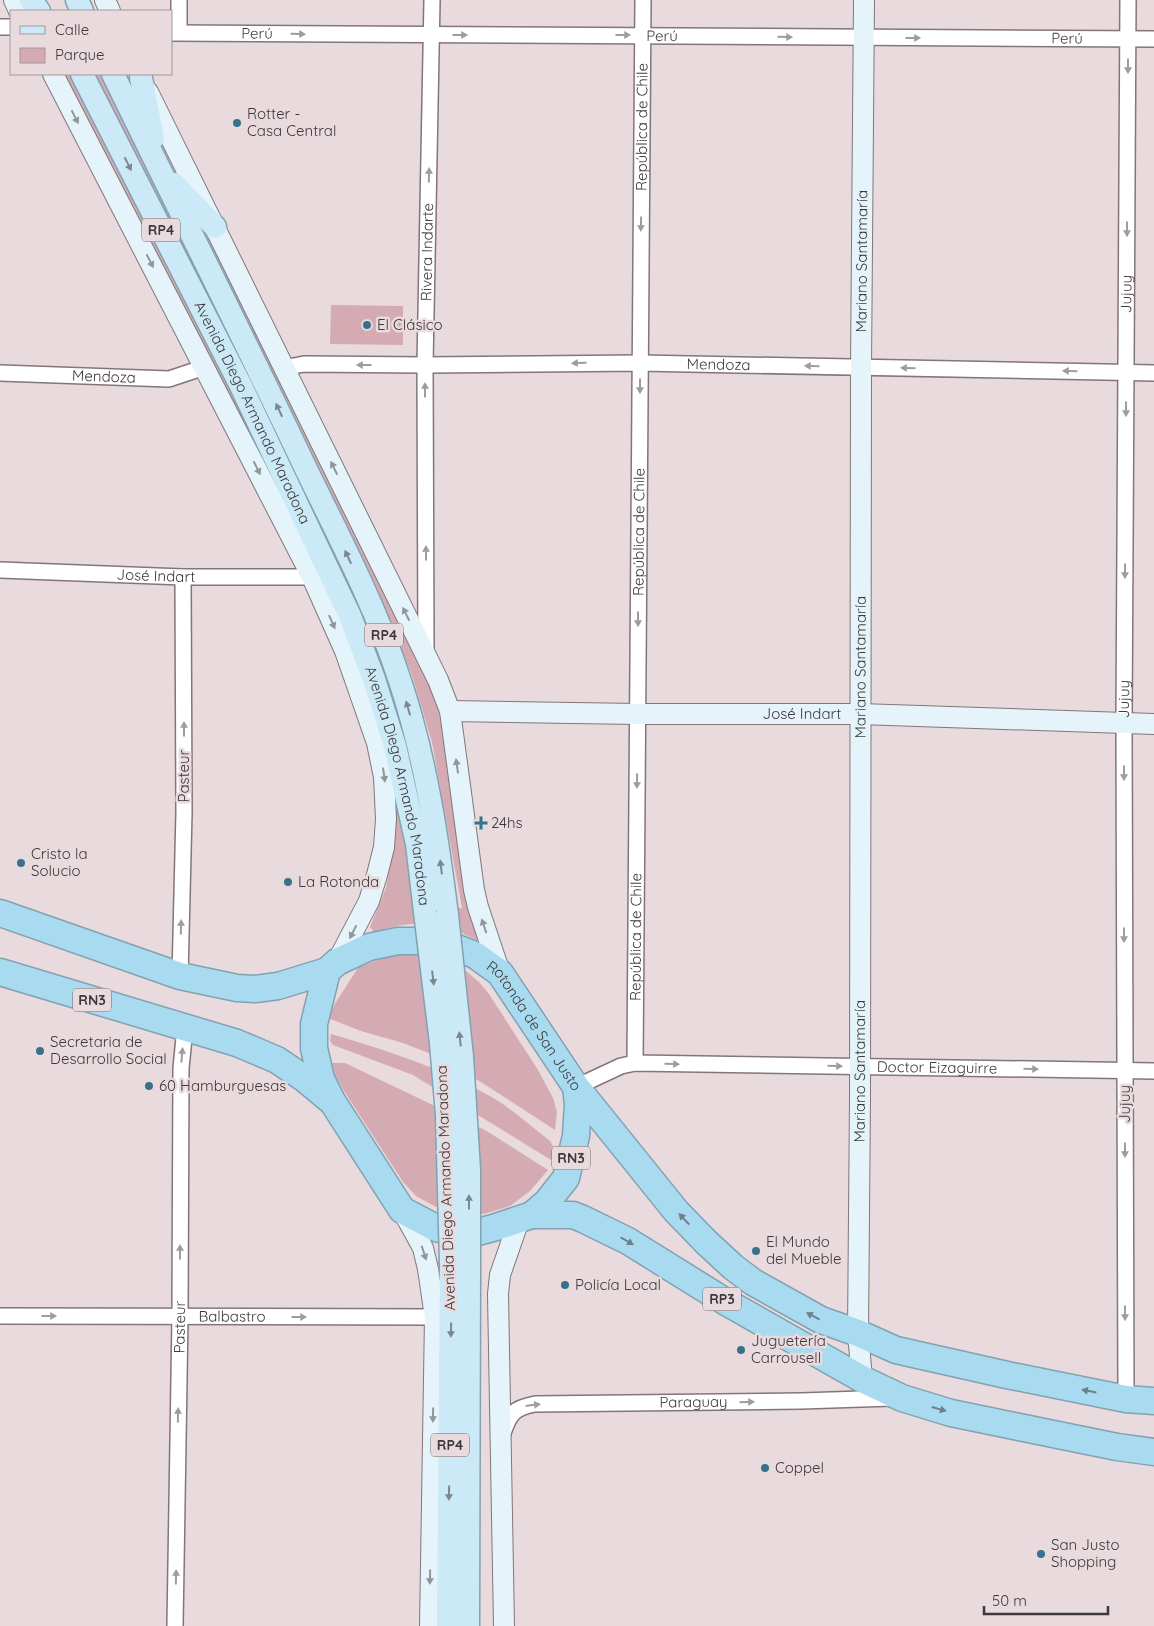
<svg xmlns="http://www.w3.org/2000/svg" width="1154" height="1626" font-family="Quicksand,sans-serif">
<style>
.green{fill:#d4abb3}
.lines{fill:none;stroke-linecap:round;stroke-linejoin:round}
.street-casing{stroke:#827678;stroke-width:18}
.secondary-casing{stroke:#827678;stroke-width:22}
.primary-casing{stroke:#83a1b0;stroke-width:25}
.highway-casing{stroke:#83a1b0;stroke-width:29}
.street{stroke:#fff;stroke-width:15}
.secondary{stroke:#e5f4fa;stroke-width:20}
.primary{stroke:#cbe9f6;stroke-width:22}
.highway{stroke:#a8daf0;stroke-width:26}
.primary-bridge-casing{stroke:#83a1b0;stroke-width:25;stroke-linecap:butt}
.primary-bridge{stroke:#cbe9f6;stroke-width:22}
.oneway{fill:#9e9c9c}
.oneway2{fill:#91969a}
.oneway3{fill:#7d888e}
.oneway4{fill:#6d818b}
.poi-dot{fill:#37728a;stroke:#e8dadd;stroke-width:2}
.labels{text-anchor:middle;stroke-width:5;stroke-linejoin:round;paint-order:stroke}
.shield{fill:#e8dadd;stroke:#70696a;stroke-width:1}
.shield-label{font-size:14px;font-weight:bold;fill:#3d3839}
.street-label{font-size:15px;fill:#3d3839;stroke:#e8dadd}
.poi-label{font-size:15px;fill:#3d3839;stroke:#e8dadd;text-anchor:start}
</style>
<rect width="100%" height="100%" fill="#e8dadd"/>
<!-- green -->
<path class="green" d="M61 74H70L86 101 338 600C353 635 369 671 379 708 397 772 407 838 418 903L462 908 432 742 412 675 373 579 194 210 215 237 234 274 422 663C451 731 451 798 461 868 463 882 467 896 471 909 474 919 478 928 479 938L477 940C466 935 455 929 444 926 422 921 398 924 377 932H374L370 927 386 888 393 849V796L390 762 376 705 337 607Z
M93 74H101L185 243 227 332 178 246Z
M331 305 403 306V345L330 344Z
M418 952 467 972 479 982 489 994 538 1070 553 1098 557 1112 555 1130 481 1082 431 1054 403 1043 361 1031 328 1018 336 1002 358 968 394 953Z
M331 1034C385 1050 439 1067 488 1095 510 1107 530 1125 550 1141L554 1148 551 1160 413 1075 333 1045 330 1041Z
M332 1063H345L485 1130 548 1170 530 1191 510 1206 484 1214 438 1208 416 1196 403 1182 344 1091 335 1075Z"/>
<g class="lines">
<!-- street casing -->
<g class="street-casing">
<g id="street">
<path d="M179 0V32"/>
<path d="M0 27H11"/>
<path id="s1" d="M171 33 1154 39"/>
<path id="s2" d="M283 368 304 364 425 365 640 363 1154 373"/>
<path id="s3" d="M0 373 169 379 205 367"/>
<path id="s4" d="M0 570 183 577H312"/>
<path id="s5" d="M426 653 425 365 432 0"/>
<path d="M180 976 184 812 183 577"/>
<path id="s6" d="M635 1063 643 0"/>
<path id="s7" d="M576 1087 621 1066 635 1063 1154 1071"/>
<path id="s8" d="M0 1316 435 1317"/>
<path id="s9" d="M1126 1399 1124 724 1128 0"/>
<path id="s10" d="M503 1433C510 1413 514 1408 535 1404L801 1401 892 1398"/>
<path id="s11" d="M175 1626 180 1317 181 1068 185 1028"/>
</g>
</g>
<!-- secondary casing -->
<g class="secondary-casing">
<g id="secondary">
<path d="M14 0 19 11"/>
<path d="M105 0 110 11"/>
<path d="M53 74 312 577 345 651 377 743 384 777 386 819 384 847 377 875 369 901 337 962"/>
<path d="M148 92 438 680 450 711 474 890 478 907 500 973"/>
<path id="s12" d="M450 711 638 714H860L1154 724"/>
<path d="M402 1210 423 1248 428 1269 435 1317 430 1626"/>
<path id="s13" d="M862 1379 858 1333 860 1097 861 367 864 0"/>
<path d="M504 1626 498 1294 500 1275 519 1220"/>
</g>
</g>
<!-- primary casing -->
<g class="primary-casing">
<g id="primary">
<path d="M31 0 39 11"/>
<path d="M77 0 82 11"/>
<path id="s14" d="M82 74 241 386 350 616 374 679 395 746 417 844 425 912"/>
<path d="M113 74C177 206 243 336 306 469 339 537 375 605 399 678 425 755 437 835 447 915"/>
<path d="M141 78 153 138"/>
<path d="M174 184 215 227"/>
<path d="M448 1626 451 1264"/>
<path d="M468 1626 469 1268"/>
</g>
</g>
<!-- highway casing -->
<g class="highway-casing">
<g id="highway">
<path d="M0 913 180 976 237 988 255 989 278 986 327 971"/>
<path d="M0 972 237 1043 277 1060 305 1079 329 1099"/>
<path id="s15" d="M576 1087 578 1104 576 1136 566 1178 547 1202 532 1215 493 1228 478 1232 460 1233 436 1228 402 1210 332 1101 321 1079 314 1048V1024L327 971 337 962 369 947 398 941H422L452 946 475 955 500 973 576 1087 676 1211 706 1242 733 1267 753 1282 821 1320 858 1333 896 1350 1007 1375 1126 1399 1154 1401"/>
<path d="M532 1215H573L583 1219 628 1241 726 1302 862 1379 902 1398 951 1413 1019 1427 1117 1447 1154 1452"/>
</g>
</g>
<!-- street -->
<use href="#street" class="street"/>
<!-- secondary -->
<use href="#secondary" class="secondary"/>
<!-- primary -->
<use href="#primary" class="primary"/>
<!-- highway -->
<use href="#highway" class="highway"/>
<!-- primary-bridge casing -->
<g class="primary-bridge-casing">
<path id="primary-bridge" d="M425 912 441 1043 447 1115 451 1264
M447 915 462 1057 469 1170V1268"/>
</g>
<!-- primary-bridge -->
<use href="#primary-bridge" class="primary-bridge"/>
</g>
<!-- one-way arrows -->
<defs><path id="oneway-solid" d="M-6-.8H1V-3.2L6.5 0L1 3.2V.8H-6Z" transform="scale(1.25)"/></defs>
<g class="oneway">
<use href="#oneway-solid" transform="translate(298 34) rotate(1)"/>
<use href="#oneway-solid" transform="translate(460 35)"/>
<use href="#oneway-solid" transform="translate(623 35)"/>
<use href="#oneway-solid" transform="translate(785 37) rotate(1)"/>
<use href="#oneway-solid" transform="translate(913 38)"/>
<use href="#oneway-solid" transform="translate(1128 66) rotate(90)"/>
<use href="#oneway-solid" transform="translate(429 175) rotate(-89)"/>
<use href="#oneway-solid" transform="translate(641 224) rotate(91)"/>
<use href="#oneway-solid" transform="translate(1127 229) rotate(90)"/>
<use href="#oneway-solid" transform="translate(579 363) rotate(179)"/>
<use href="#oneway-solid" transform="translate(364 365) rotate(-180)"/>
<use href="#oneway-solid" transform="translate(812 366) rotate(-179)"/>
<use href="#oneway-solid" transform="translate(908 368) rotate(-179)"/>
<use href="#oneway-solid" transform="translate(1070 371) rotate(-179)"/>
<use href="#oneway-solid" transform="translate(640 386) rotate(90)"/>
<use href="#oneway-solid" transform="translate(425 390) rotate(-90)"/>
<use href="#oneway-solid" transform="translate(1126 409) rotate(90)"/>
<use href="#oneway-solid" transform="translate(426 553) rotate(-90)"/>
<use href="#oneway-solid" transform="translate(1125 571) rotate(90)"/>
<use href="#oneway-solid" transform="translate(638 619) rotate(90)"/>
<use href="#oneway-solid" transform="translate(184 729) rotate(-90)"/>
<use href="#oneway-solid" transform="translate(1124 773) rotate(90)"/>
<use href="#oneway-solid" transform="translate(637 781) rotate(91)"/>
<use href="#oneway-solid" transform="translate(181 927) rotate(-89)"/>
<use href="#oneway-solid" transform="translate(1124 935) rotate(90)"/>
<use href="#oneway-solid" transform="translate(182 1055) rotate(-85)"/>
<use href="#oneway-solid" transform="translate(672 1064) rotate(1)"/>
<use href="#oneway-solid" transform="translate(835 1066) rotate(1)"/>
<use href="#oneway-solid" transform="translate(1031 1069) rotate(1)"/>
<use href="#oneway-solid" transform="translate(1125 1150) rotate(90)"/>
<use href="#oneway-solid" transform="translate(180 1252) rotate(-90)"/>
<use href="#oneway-solid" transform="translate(1125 1313) rotate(90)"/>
<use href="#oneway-solid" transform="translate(49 1316)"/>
<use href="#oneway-solid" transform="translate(299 1317)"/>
<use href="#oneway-solid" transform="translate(747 1402) rotate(-1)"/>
<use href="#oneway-solid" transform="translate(533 1405) rotate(-7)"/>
<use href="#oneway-solid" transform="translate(178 1415) rotate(-89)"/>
<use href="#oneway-solid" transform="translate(176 1577) rotate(-89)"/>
</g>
<g class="oneway2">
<use href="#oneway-solid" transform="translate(75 117) rotate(63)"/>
<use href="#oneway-solid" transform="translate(150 261) rotate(63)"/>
<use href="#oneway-solid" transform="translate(257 468) rotate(63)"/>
<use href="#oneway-solid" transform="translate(334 468) rotate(-116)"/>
<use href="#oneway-solid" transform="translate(406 614) rotate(-116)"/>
<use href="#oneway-solid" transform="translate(332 622) rotate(66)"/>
<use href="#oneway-solid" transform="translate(457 766) rotate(-98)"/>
<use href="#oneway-solid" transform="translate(384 775) rotate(82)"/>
<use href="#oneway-solid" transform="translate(484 926) rotate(-108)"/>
<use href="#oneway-solid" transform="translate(353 932) rotate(117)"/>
<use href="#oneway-solid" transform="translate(424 1253) rotate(72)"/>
<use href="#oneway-solid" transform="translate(433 1415) rotate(91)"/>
<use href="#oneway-solid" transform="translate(430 1577) rotate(91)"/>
</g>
<g class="oneway3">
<use href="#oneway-solid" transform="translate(128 164) rotate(63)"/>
<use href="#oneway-solid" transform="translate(279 410) rotate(-115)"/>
<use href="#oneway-solid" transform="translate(348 557) rotate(-115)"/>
<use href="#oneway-solid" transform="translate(408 708) rotate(-106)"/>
<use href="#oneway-solid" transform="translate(441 867) rotate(-97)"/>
<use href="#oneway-solid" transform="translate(433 978) rotate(83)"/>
<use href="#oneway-solid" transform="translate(460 1039) rotate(-96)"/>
<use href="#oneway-solid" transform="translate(469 1202) rotate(-90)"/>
<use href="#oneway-solid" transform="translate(451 1330) rotate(91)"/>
<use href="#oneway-solid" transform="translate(449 1493) rotate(91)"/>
</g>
<g class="oneway4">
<use href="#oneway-solid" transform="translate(684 1219) rotate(-133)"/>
<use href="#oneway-solid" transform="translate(627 1241) rotate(30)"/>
<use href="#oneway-solid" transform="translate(813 1316) rotate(-152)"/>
<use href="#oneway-solid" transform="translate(1089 1391) rotate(-169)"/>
<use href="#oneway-solid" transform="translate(939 1409) rotate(16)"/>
</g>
<!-- markers -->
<g class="poi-dot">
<circle cx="237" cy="123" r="5"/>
<circle cx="367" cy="325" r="5"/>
<path d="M478.5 815.5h5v5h5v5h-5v5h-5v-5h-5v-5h5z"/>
<circle cx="21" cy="863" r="5"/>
<circle cx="288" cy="882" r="5"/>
<circle cx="40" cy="1051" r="5"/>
<circle cx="149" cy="1086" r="5"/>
<circle cx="756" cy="1251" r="5"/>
<circle cx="565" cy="1285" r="5"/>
<circle cx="741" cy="1350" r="5"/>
<circle cx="765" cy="1468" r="5"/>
<circle cx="1041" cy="1554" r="5"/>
</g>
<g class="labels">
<!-- shield labels -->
<g class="shield">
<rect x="142" y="218.5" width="38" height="23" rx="4"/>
<rect x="365" y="623.5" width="38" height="23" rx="4"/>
<rect x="73" y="988.5" width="38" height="23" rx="4"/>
<rect x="552" y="1146.5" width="38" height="23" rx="4"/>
<rect x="703" y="1287.5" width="38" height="23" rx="4"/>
<rect x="431" y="1433.5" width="38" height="23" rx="4"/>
</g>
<g class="shield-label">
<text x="161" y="235">RP4</text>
<text x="384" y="640">RP4</text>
<text x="92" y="1005">RN3</text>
<text x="571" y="1163">RN3</text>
<text x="722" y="1304">RP3</text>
<text x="450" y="1450">RP4</text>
</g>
<!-- street labels -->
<g class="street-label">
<text dy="5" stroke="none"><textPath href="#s1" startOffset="86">Perú</textPath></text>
<text dy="5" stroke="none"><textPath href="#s1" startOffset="491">Perú</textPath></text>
<text dy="5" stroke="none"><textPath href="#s1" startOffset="896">Perú</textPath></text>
<text dy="5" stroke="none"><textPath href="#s6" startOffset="936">República de Chile</textPath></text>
<text dy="5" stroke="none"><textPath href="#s5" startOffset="401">Rivera Indarte</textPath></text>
<text dy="5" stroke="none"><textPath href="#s13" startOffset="1118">Mariano Santamaría</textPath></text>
<text dy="5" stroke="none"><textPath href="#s9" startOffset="1105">Jujuy</textPath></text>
<text dy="5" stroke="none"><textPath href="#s2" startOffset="436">Mendoza</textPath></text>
<text dy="5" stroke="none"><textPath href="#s3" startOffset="104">Mendoza</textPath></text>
<text dy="5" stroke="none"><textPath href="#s14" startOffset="379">Avenida Diego Armando Maradona</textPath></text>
<text dy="5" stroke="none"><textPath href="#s6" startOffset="531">República de Chile</textPath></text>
<text dy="5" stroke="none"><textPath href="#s4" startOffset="156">José Indart</textPath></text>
<text dy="5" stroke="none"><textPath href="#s13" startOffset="712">Mariano Santamaría</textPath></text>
<text dy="5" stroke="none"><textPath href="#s9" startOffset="700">Jujuy</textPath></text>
<text dy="5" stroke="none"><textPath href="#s12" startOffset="352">José Indart</textPath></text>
<text transform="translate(184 776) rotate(-90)" y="5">Pasteur</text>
<text dy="5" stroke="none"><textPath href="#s14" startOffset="782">Avenida Diego Armando Maradona</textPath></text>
<text dy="5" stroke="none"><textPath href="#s6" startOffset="126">República de Chile</textPath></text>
<text dy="5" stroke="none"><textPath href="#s15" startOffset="796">Rotonda de San Justo</textPath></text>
<text dy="5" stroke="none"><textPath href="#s7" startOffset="366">Doctor Eizaguirre</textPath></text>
<text dy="5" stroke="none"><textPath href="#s13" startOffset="308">Mariano Santamaría</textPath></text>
<text transform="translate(1125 1104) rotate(-90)" y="5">Jujuy</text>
<text transform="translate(446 1188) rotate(-92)" y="5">Avenida Diego Armando Maradona</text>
<text dy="5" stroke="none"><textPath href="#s8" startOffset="232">Balbastro</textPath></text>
<text dy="5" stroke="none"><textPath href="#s11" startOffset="299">Pasteur</textPath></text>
<text dy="5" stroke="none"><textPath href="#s10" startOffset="205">Paraguay</textPath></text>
</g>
<!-- poi labels -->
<g class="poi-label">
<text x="247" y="119">Rotter -<tspan x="247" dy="17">Casa Central</tspan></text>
<text x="377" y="330">El Clásico</text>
<text x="491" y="828">24hs</text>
<text x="31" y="859">Cristo la<tspan x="31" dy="17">Solucio</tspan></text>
<text x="298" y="887">La Rotonda</text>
<text x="50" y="1047">Secretaria de<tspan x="50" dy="17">Desarrollo Social</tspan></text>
<text x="159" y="1091">60 Hamburguesas</text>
<text x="766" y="1247">El Mundo<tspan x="766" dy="17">del Mueble</tspan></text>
<text x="575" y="1290">Policía Local</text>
<text x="751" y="1346">Juguetería<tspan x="751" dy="17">Carrousell</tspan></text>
<text x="775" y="1473">Coppel</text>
<text x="1051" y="1550">San Justo<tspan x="1051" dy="17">Shopping</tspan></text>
</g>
</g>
<!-- legend -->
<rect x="10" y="10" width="162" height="65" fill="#e8dadd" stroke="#a4999b"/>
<rect x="20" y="26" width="25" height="8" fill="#cbe9f6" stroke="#a4999b"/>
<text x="55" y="35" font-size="15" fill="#3d3839">Calle</text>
<rect x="20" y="48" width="25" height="15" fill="#d4abb3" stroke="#a4999b"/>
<text x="55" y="60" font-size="15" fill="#3d3839">Parque</text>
<!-- scale -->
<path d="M984 1606v8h124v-8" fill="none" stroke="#3d3839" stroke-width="2.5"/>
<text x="992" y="1606" font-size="15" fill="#3d3839" stroke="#e8dadd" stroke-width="4" paint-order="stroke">50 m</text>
</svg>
